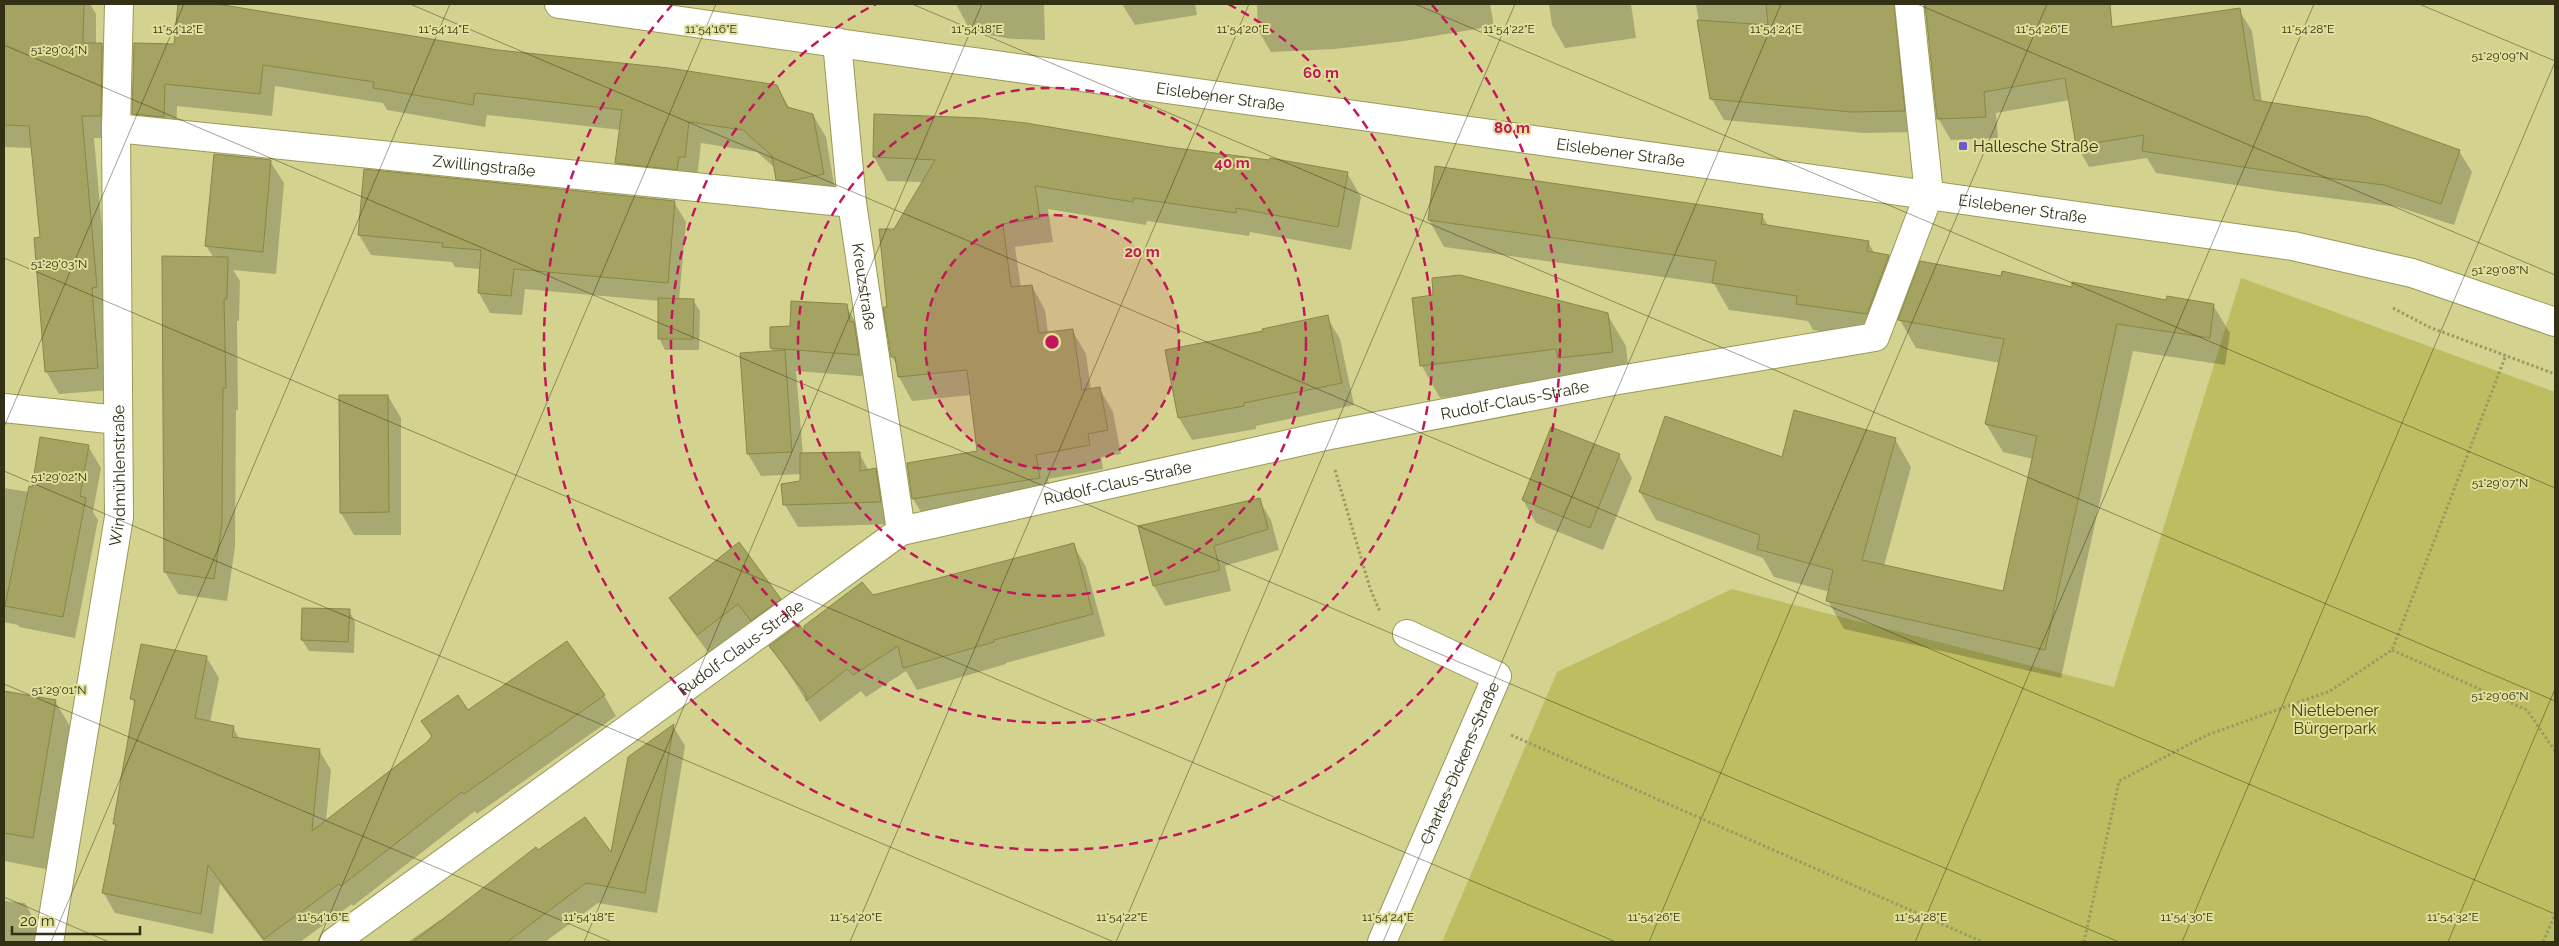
<svg xmlns="http://www.w3.org/2000/svg" width="2559" height="946" font-family="Raleway,sans-serif">
<style>
.green{fill:#bfbd62}
.shadow{fill:#0003}
.building{fill:#a4a361;stroke:#888745}
.lines{fill:none;stroke-linecap:round;stroke-linejoin:round}
.minor-casing{stroke:#9a9957;stroke-width:30}
.path{stroke:#9a9a64;stroke-width:3;stroke-dasharray:2.5 2.5;stroke-linecap:butt}
.minor{stroke:#fff;stroke-width:28}
.ticks{fill:none;stroke:#323116;stroke-width:1;stroke-opacity:0.45}
.ring{fill:none;stroke:#c2185b;stroke-width:2.5;stroke-dasharray:9 6}
.poi-dot{fill:#6f58d2;stroke:#e0e09b;stroke-width:2}
.labels{text-anchor:middle;stroke-width:4;stroke-linejoin:round;paint-order:stroke}
.street-label{font-size:16px;fill:#323116;stroke:#e0e09b}
.poi-label{font-size:16px;fill:#323116;stroke:#e0e09b;text-anchor:start}
.park-label{font-size:16px;fill:#43410a;stroke:#e0e09b}
.ticks-label{font-size:12px;text-anchor:middle;fill:#323116;stroke:#e0e09b;stroke-width:4;stroke-linejoin:round;paint-order:stroke}
.centre{fill:#c2185b;stroke:#e0e09b;stroke-width:2.5}
.ring-label{font-size:15px;text-anchor:middle;font-weight:bold;fill:#c2185b;stroke:#e0e09b;stroke-width:4;stroke-linejoin:round;paint-order:stroke}
</style>
<rect width="100%" height="100%" fill="#d3d38f"/>
<!-- green -->
<path class="green" d="M2241 278 2555 392V942H1442L1557 672 1732 589 2114 687Z"/>
<!-- shadow -->
<path class="shadow" d="M4 4H90L96 14V44H102L115 67 113 138H94L109 309 111 390 59 394 46 371 41 238 32 148 4 147Z
M179 4H208L498 52 777 86 790 109 813 115 826 137 836 196 790 201 777 179 775 168 757 152 701 143 697 179 630 185 617 163 621 130 487 115 485 127 387 110 383 103 275 86 272 116 177 106 176 139 146 136 133 114 175 45Z
M956 4H1044L1045 40 1012 39 971 32Z
M1122 4H1195L1197 15 1135 25Z
M1257 4H1490L1494 26 1404 41 1335 49 1271 52 1258 30Z
M1549 4H1631L1636 38 1565 48 1552 25Z
M1696 4H2052L2053 9 2088 33 2239 10 2252 31 2262 102 2459 151 2472 172 2454 225 2398 207 2275 191 2156 173 2147 158 2089 167 2077 146 2070 100 1996 113 1998 138 1951 140 1938 118 1927 11 1921 10 1916 132 1864 133 1724 120 1711 98Z
M1168 148 1347 173 1361 197 1351 250 1250 232 1249 236 1147 221 1146 225 1048 209 1053 242 1015 247 1021 288 1032 286 1045 310 1048 333 1072 330 1086 354 1091 390 1099 388 1113 412 1121 454 1101 457 1103 469 1048 479 1052 501 927 522 913 499 978 452 971 395 912 401 899 377 897 366 892 356 888 308 895 230 923 182 887 181 874 157Z
M270 161 284 183 276 274 233 270 240 281 239 321H237L238 410H236L235 547 227 601 178 594 165 572 214 258 206 246Z
M674 202 686 222 679 300H693L700 311 699 350H665L659 338V301L525 289 522 315 490 313 479 293 481 269 455 267 452 262 371 255 359 235Z
M1762 215 1768 226 1868 242 1875 254 1888 256 1904 283 1882 340 1813 330 1808 321 1729 310 1714 284 1444 247 1429 220Z
M2002 277 2167 302 2213 305 2230 333 2225 365 2133 351 2061 678 1844 629 1828 601 1830 592 1774 577 1763 558 1656 520 1640 492 1782 458 1895 439 1911 467 1884 566 2004 592 2033 459 2003 452 1986 424 2000 363 1916 348 1900 320Z
M1435 297 1607 314 1626 346 1630 383 1572 381 1440 398 1422 366Z
M846 306 859 328 871 377 796 371 803 455 859 453 869 471 875 470 888 492 893 524 798 527 785 505 802 482 801 474 761 476 748 454 773 352 771 348 791 327Z
M1327 317 1340 339 1354 405 1256 426V429L1192 440 1179 418 1264 332Z
M388 396 401 418V535H354L341 513Z
M88 446 101 468 93 512 98 520 75 638 19 627 18 625 4 622V488L29 492Z
M1619 455 1632 478 1603 550 1536 523 1523 500Z
M1259 500 1271 520 1279 550 1225 566 1231 591 1165 606 1154 586Z
M1073 544 1086 567 1105 636 1006 663V664L917 690 906 671 866 697 861 691 820 722 771 646 805 635 873 597Z
M671 598 780 600 792 622 711 656 684 620Z
M349 610 355 622 354 653 309 651 302 640Z
M207 658 219 678 210 722 233 727 240 740 319 750 331 770 326 821 428 743 432 738 423 721 468 712 604 695 616 716 477 814 475 811 353 906 352 904 300 942H264L220 884 213 934 115 913 103 892 116 827 114 823 135 705 132 699Z
M4 692 55 701 74 733 51 870 4 861Z
M673 726 685 746 657 913 598 903 545 942H408L440 920 441 922 538 852 612 855Z
M4 901 25 903 37 925 35 942H4Z"/>
<!-- building -->
<path class="building" d="M4 4H84L83 43H102L101 116H82L97 287 92 288 98 368 45 372 34 238 40 237 29 126 4 125Z
M178 4H217L498 50 669 68 777 85 787 107 813 114 824 174 789 181 776 180 772 156 743 130 689 122 685 157H679L677 170 615 163 622 110 475 93 473 105 373 88 374 82 263 65 260 94 165 84 164 117 132 114 134 43 174 44Z
M1766 4H1894L1905 111 1851 112 1710 99 1697 20 1768 25Z
M1925 4H2110L2112 27 2240 8 2254 100 2368 117 2460 150 2441 204 2384 185 2262 170 2142 151 2144 135 2076 146 2065 78 1984 92 1986 117 1937 119Z
M874 114 980 118 1026 123 1168 147 1269 160 1270 158 1348 172 1338 227 1236 208V213L1134 198 1133 202 1035 186 1040 218 1003 224 1011 287 1032 285 1039 333 1073 329 1082 390 1100 387 1108 430 1088 434 1090 445 1036 455 1040 478 912 499 907 463 977 451 967 370 898 377 895 357H891L883 307H887L879 229H894L935 160 873 157Z
M214 154 271 160 263 252 205 246Z
M1435 166 1763 214 1761 224 1869 241 1867 251 1889 255 1867 314 1796 304 1797 296 1712 283 1716 261 1428 220Z
M364 169 675 201 668 283 514 269 511 296 478 293 481 250 442 247 443 243 358 235Z
M162 256 228 257 227 299H224L226 388H223L222 524 214 579 164 572Z
M1920 261 2001 276 2002 271 2072 287V282L2166 300 2167 296 2214 304 2210 338 2117 324 2045 650 1826 601 1833 570 1757 549 1760 535 1639 492 1665 416 1782 457 1794 410 1896 438 1862 560 2003 591 2037 436 1985 424 2004 339 1898 320Z
M1460 275 1608 313 1613 352 1558 358 1556 349 1420 366 1412 298 1433 295 1432 278Z
M658 298 694 299 693 339H658Z
M791 301 847 304 850 322H854L859 355 770 348V327L790 326Z
M1328 315 1342 383 1244 403V406L1178 418 1165 350 1263 331 1262 329Z
M785 350 792 452 747 454 740 353Z
M339 395H388L389 512 340 513Z
M1551 427 1620 454 1590 528 1522 500Z
M40 437 89 445 80 496 86 498 63 617 5 606 29 486 32 487Z
M860 452V471L876 468 881 502 783 505 781 484 800 481V453Z
M1260 498 1268 529 1214 546 1220 570 1153 586 1138 526Z
M739 542 781 599 751 621 738 604 697 635 669 598Z
M1074 543 1093 614 994 640V642L903 668 898 646 853 675 847 669 806 701V694L769 646 799 624 804 631V626L862 582 873 595Z
M302 608 350 609 348 642 301 640Z
M567 641 605 695 464 794 462 792 341 886 339 884 264 939 208 865 201 914 102 893 116 824H113L135 700 130 699 141 644 207 656 195 718 234 726 232 737 320 749 312 831 427 742 432 736 421 721 458 695 468 710Z
M4 691 56 700 33 838 4 833Z
M674 724 645 893 586 883 507 942H413L536 847 538 850 585 817 611 852 628 757Z"/>
<g class="lines">
<!-- minor casing -->
<g class="minor-casing">
<g id="minor">
<path id="s1" d="M559 4 2293 246 2412 273 2555 322"/>
<path id="s2" d="M837 42 852 203 901 531"/>
<path id="s3" d="M116 128 852 203"/>
<path d="M4 408 118 420"/>
<path id="s4" d="M49 942 119 517 116 128 119 4"/>
<path id="s5" d="M334 942 901 531 1325 436 1613 381 1875 337 1929 194 1909 4"/>
<path id="s6" d="M1382 942 1497 676 1407 634"/>
</g>
</g>
<!-- path -->
<path class="path" d="M2393 308 2429 327 2555 374
M1335 470 1370 588 1380 612
M2392 650 2527 710 2555 751
M1511 735 1983 942
M2084 942 2119 781 2207 735 2330 691 2392 650 2506 355
M2543 942 2555 915"/>
<!-- minor -->
<use href="#minor" class="minor"/>
</g>
<!-- ticks -->
<path class="ticks" d="M410 4 2555 914M912 4 2555 701M1415 4 2555 488M1917 4 2555 275M2419 4 2555 61M4 45 2119 942M4 258 1616 942M4 427 184 4M4 471 1114 942M4 684 612 942M4 897 109 942M51 942 450 4M318 942 716 4M584 942 982 4M850 942 1249 4M1116 942 1515 4M1383 942 1781 4M1649 942 2047 4M1915 942 2314 4M2182 942 2555 62M2448 942 2555 689"/>
<!-- distance rings -->
<circle cx="1052" cy="342" r="127" fill="#c2185b" fill-opacity=".12"/>
<g class="ring">
<circle cx="1052" cy="342" r="127"/>
<circle cx="1052" cy="342" r="254"/>
<path d="M1228 4A381 381 0 1 1 876 4"/>
<path d="M1432 5A508 508 0 1 1 672 5"/>
</g>
<!-- markers -->
<rect class="poi-dot" x="1958" y="141" width="10" height="10" rx="2.5"/>
<g class="labels">
<!-- street labels -->
<g class="street-label">
<text dy="6" stroke="none"><textPath href="#s1" startOffset="668">Eislebener Straße</textPath></text>
<text dy="6" stroke="none"><textPath href="#s1" startOffset="1072">Eislebener Straße</textPath></text>
<text dy="6" stroke="none"><textPath href="#s3" startOffset="370">Zwillingstraße</textPath></text>
<text dy="6" stroke="none"><textPath href="#s1" startOffset="1478">Eislebener Straße</textPath></text>
<text dy="6" stroke="none"><textPath href="#s2" startOffset="246">Kreuzstraße</textPath></text>
<text dy="6" stroke="none"><textPath href="#s5" startOffset="1328">Rudolf-Claus-Straße</textPath></text>
<text dy="6" stroke="none"><textPath href="#s4" startOffset="472">Windmühlenstraße</textPath></text>
<text dy="6" stroke="none"><textPath href="#s5" startOffset="922">Rudolf-Claus-Straße</textPath></text>
<text dy="6" stroke="none"><textPath href="#s5" startOffset="502">Rudolf-Claus-Straße</textPath></text>
<text dy="6" stroke="none"><textPath href="#s6" startOffset="195">Charles-Dickens-Straße</textPath></text>
</g>
<!-- poi labels -->
<g class="poi-label">
<text x="1973" y="152">Hallesche Straße</text>
</g>
<!-- park labels -->
<g class="park-label">
<text x="2335" y="716">Nietlebener<tspan x="2335" dy="18">Bürgerpark</tspan></text>
</g>
</g>
<g class="ticks-label">
<text x="178" y="33">11°54'12"E</text>
<text x="444" y="33">11°54'14"E</text>
<text x="711" y="33">11°54'16"E</text>
<text x="977" y="33">11°54'18"E</text>
<text x="1243" y="33">11°54'20"E</text>
<text x="1509" y="33">11°54'22"E</text>
<text x="1776" y="33">11°54'24"E</text>
<text x="2042" y="33">11°54'26"E</text>
<text x="2308" y="33">11°54'28"E</text>
<text x="59" y="54">51°29'04"N</text>
<text x="2500" y="60">51°29'09"N</text>
<text x="59" y="268">51°29'03"N</text>
<text x="2500" y="274">51°29'08"N</text>
<text x="59" y="481">51°29'02"N</text>
<text x="2500" y="487">51°29'07"N</text>
<text x="59" y="694">51°29'01"N</text>
<text x="2500" y="700">51°29'06"N</text>
<text x="323" y="921">11°54'16"E</text>
<text x="589" y="921">11°54'18"E</text>
<text x="856" y="921">11°54'20"E</text>
<text x="1122" y="921">11°54'22"E</text>
<text x="1388" y="921">11°54'24"E</text>
<text x="1654" y="921">11°54'26"E</text>
<text x="1921" y="921">11°54'28"E</text>
<text x="2187" y="921">11°54'30"E</text>
<text x="2453" y="921">11°54'32"E</text>
</g>
<circle cx="1052" cy="342" r="8" class="centre"/>
<g class="ring-label">
<text x="1321" y="78">60 m</text>
<text x="1512" y="133">80 m</text>
<text x="1232" y="168">40 m</text>
<text x="1142" y="257">20 m</text>
</g>
<!-- border -->
<rect width="2559" height="946" fill="none" stroke="#323116" stroke-width="10"/>
<!-- scale -->
<path d="M12 926v8h128v-8" fill="none" stroke="#323116" stroke-width="2.5"/>
<text x="20" y="926" font-size="15" fill="#323116" stroke="#e0e09b" stroke-width="4" paint-order="stroke">20 m</text>
</svg>
